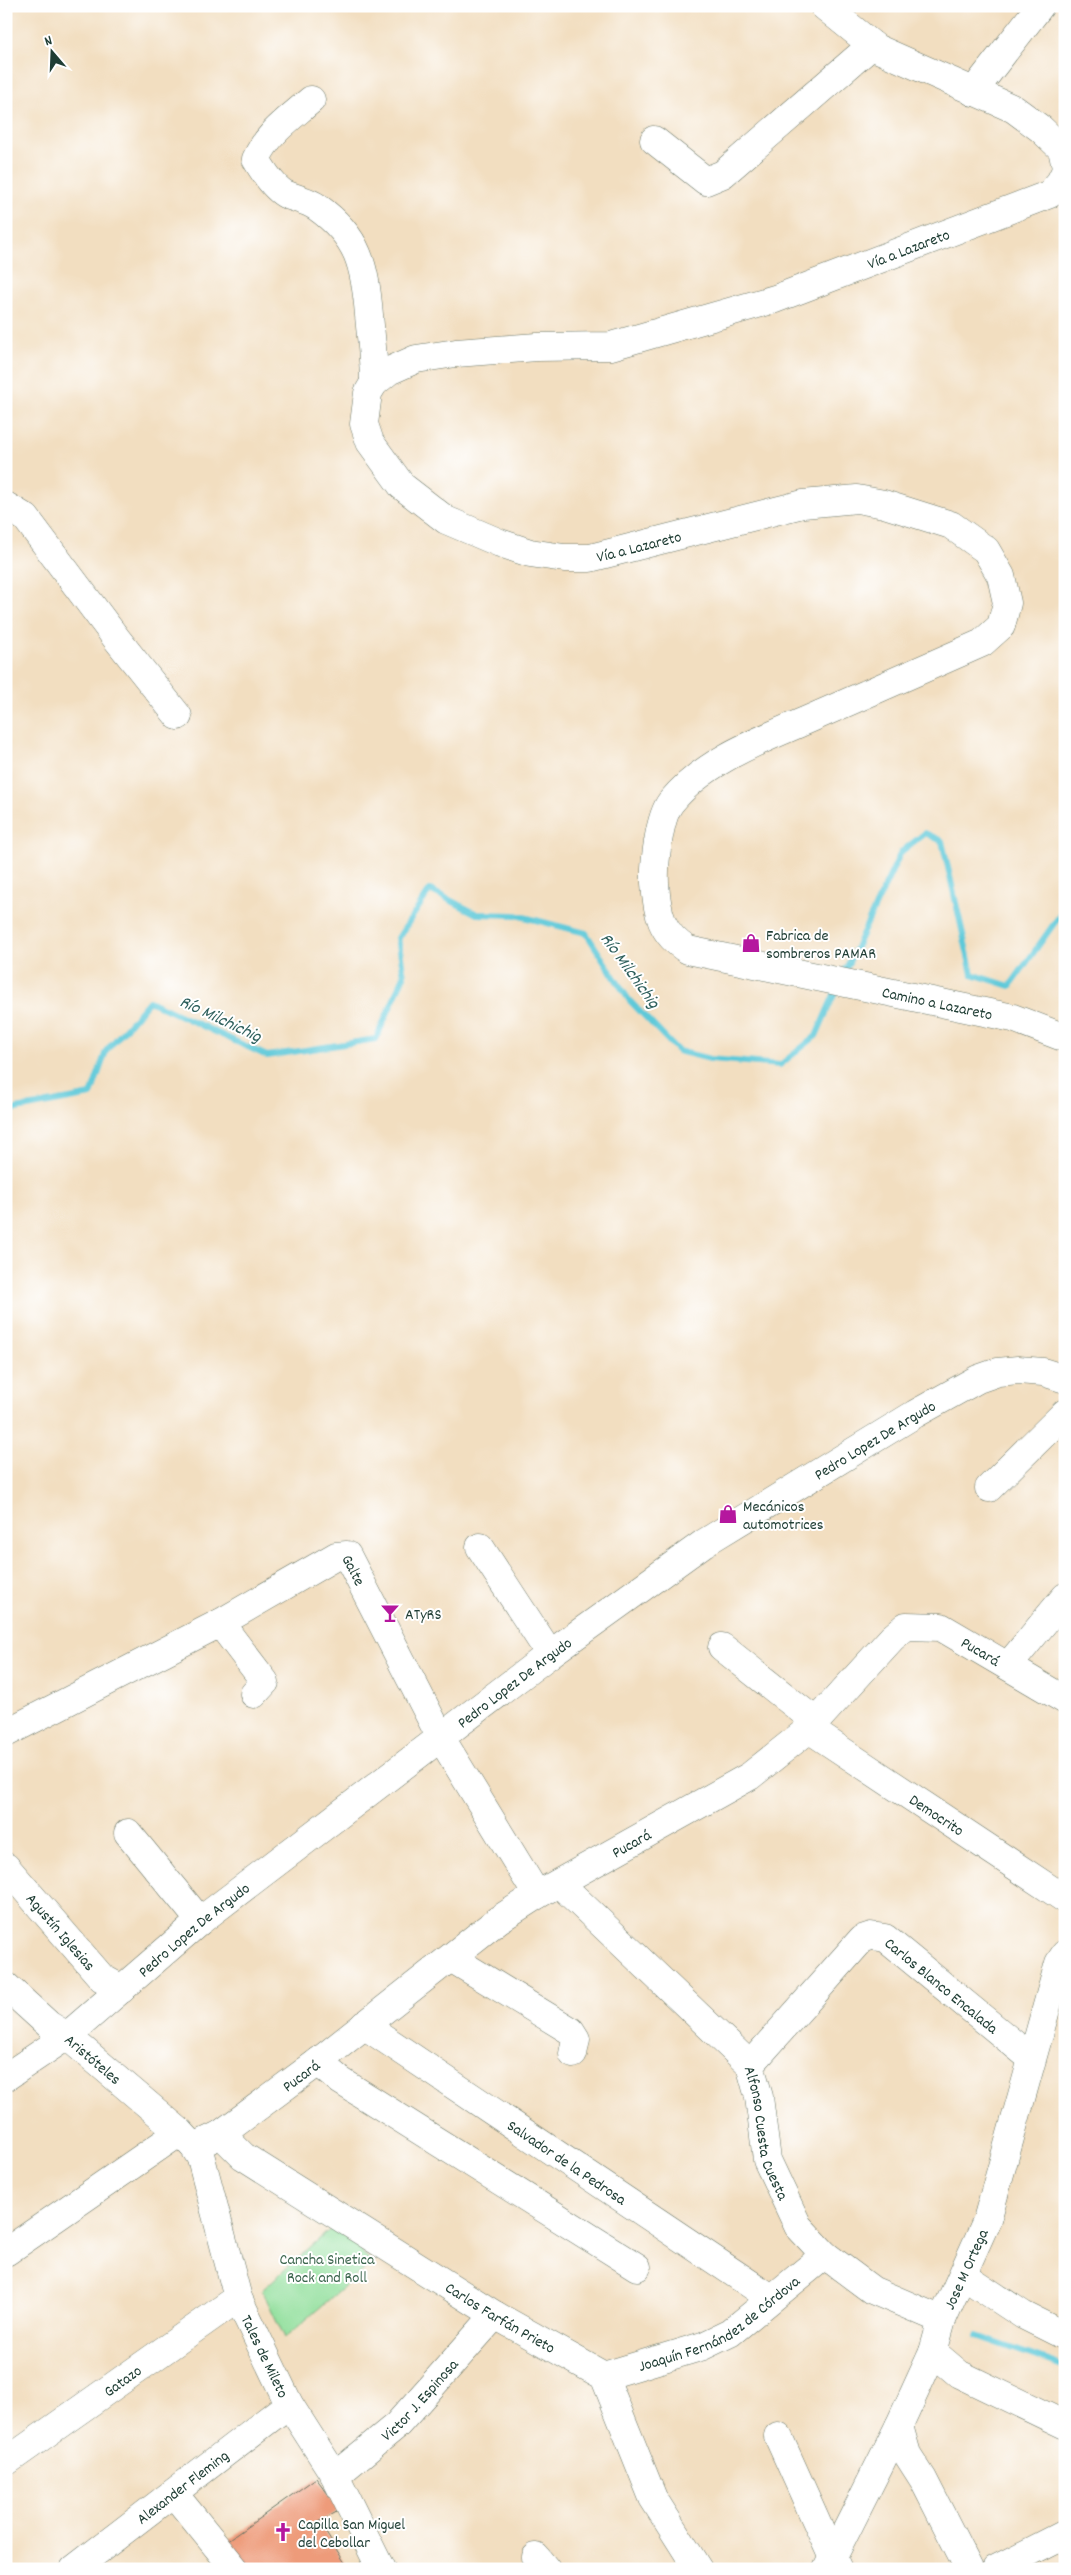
<svg xmlns="http://www.w3.org/2000/svg" width="1071" height="2575" font-family="Dekko,sans-serif">
<style>
.green{fill:#92df9c;stroke:#588e68}
.lines{fill:none;stroke-linecap:round;stroke-linejoin:round}
.stream{stroke:#5ec9d9;stroke-width:6}
.building{fill:#ee9b7a}
.minor-casing{stroke:#697565;stroke-width:29}
.minor{stroke:#fff;stroke-width:28}
.labels{text-anchor:middle;stroke-width:4;stroke-linejoin:round;paint-order:stroke}
.street-label{font-size:16px;fill:#1f3d34;stroke:#fff}
.poi-label{font-size:16px;fill:#1f3d34;stroke:#fff;text-anchor:start}
.park-label{font-size:16px;fill:#3c664e;stroke:#fff}
.water-label{font-size:18px;font-style:italic;fill:#2f605d;stroke:#fff}
</style>
<rect width="100%" height="100%" fill="#fff"/>
<filter id="ink" filterUnits="userSpaceOnUse"><feTurbulence type="fractalNoise" baseFrequency=".02" numOctaves="2"/><feDisplacementMap in="SourceGraphic" scale="10" xChannelSelector="R" yChannelSelector="G"/><feConvolveMatrix kernelMatrix="1 2 1 2 8 2 1 2 1" color-interpolation-filters="sRGB"/></filter>
<filter id="wash" filterUnits="userSpaceOnUse"><feTurbulence type="fractalNoise" baseFrequency=".0096" numOctaves="4" result="noise"/><feDisplacementMap in="SourceGraphic" scale="20" xChannelSelector="R" yChannelSelector="G"/><feGaussianBlur stdDeviation="1.12" result="paint"/><feColorMatrix in="noise" values="0 0 0 0 0 0 0 0 0 0 0 0 0 0 0 0 0 1.4 0 .05"/><feComposite in="paint" operator="in"/></filter>
<g filter="url(#wash)">
<rect width="100%" height="100%" fill="#f2dec0"/>
<!-- green -->
<path class="green" d="M334 2226 372 2262 285 2338 262 2290Z"/>
<g class="lines">
<!-- stream -->
<path class="stream" d="M842 977 901 852 925 833 942 841 972 974 1010 986 1065 908
M6 1111 91 1095 106 1051 149 1001 267 1056 376 1039 404 976 398 938 430 890 477 914 516 915 586 933 629 1000 678 1051 710 1059 780 1065 816 1036 837 988
M977 2336 1065 2367"/>
</g>
<g id="blocks">
<!-- building -->
<path class="building" d="M316 2478 340 2510 319 2522 345 2563 335 2569H250L227 2541Z"/>
</g>
</g>
<g filter="url(#ink)">
<use href="#blocks" fill-opacity="0" stroke="#697565" stroke-width="1"/>
<g class="lines">
<!-- minor casing -->
<g class="minor-casing">
<g id="minor">
<path d="M824 6 876 48 1014 109 1041 129 1062 149 1065 163"/>
<path d="M973 92 1040 6"/>
<path d="M311 100C288 120 269 132 256 159 263 171 273 187 285 194 296 199 307 200 317 207 359 237 365 266 369 315 371 338 374 360 374 383"/>
<path d="M654 140 706 181 723 174 872 45"/>
<path id="s1" d="M1065 172 1060 182 1050 194 775 299 611 346 537 347 456 353 416 359 389 371 374 383 368 393 364 424 370 442 402 486 446 520 500 543 530 553 564 558H590L803 504 857 499 884 504 951 525 986 550 1001 576 1007 603 1001 626 982 643C929 666 876 690 823 713 770 737 709 756 671 802 659 817 654 864 655 883 657 913 661 934 688 950L1013 1018 1065 1038"/>
<path d="M6 506 26 518 116 638 178 716"/>
<path d="M989 1488 1065 1413"/>
<path d="M480 1547 550 1654"/>
<path d="M220 1623 265 1682 254 1694"/>
<path d="M722 1647 815 1721"/>
<path d="M1008 1666 1065 1597"/>
<path id="s2" d="M809 1729 1065 1899"/>
<path id="s3" d="M6 1733 220 1623 336 1556 347 1555 441 1738 537 1895"/>
<path d="M128 1833 200 1921"/>
<path id="s4" d="M6 1867 102 1978 122 1989"/>
<path id="s5" d="M559 1883 750 2065 759 2097 767 2160 798 2226 825 2255 872 2290 942 2320"/>
<path d="M451 1958 571 2031 576 2039 573 2054"/>
<path id="s6" d="M6 1986 49 2025 67 2036 180 2132 194 2147 201 2158 238 2298 289 2404 335 2476 381 2569"/>
<path id="s7" d="M364 2025 771 2298"/>
<path d="M318 2062 341 2081 637 2267"/>
<path id="s8" d="M750 2065 862 1939 871 1936 885 1938 1031 2058"/>
<path id="s9" d="M6 2077 67 2036 200 1921 550 1654 704 1543 915 1414 978 1379 998 1372 1018 1370 1043 1372 1065 1379"/>
<path id="s10" d="M221 2134 243 2156 495 2315 604 2376 653 2498 698 2569"/>
<path id="s11" d="M194 2147 221 2134 318 2062 498 1920 537 1895 750 1776 809 1729 892 1638 906 1626 941 1627 1065 1700"/>
<path d="M6 2252 180 2132"/>
<path d="M964 2276 1023 2315 1065 2336"/>
<path d="M933 2352 959 2374 1065 2425"/>
<path id="s12" d="M604 2376 703 2346 730 2333 825 2255"/>
<path d="M899 2426 907 2454 923 2479 969 2569"/>
<path d="M778 2436 837 2567"/>
<path id="s13" d="M6 2462 238 2298"/>
<path id="s14" d="M335 2476 397 2425 495 2315"/>
<path d="M174 2494 235 2569"/>
<path d="M536 2557 546 2569"/>
<path id="s15" d="M74 2569 289 2404"/>
<path id="s16" d="M827 2569 899 2426 933 2352 942 2320 987 2220 1059 1963 1065 1954"/>
<path d="M996 2569 1065 2534"/>
</g>
</g>
<!-- minor -->
<use href="#minor" class="minor"/>
</g>
</g>
<!-- icons -->
<defs>
<g id="shop-bare" transform="scale(1.5)"><path d="M-5-2.5h2.3a2.7 3.5 0 0 1 5.4 0H5L5.5 6h-11ZM-1.5-2.5h3a1.5 2.3 0 0 0-3 0Z" fill="#b5179e" stroke="#fff" stroke-width="2.5" paint-order="stroke"/></g>
<g id="bar-bare" transform="scale(1.5)"><path d="M-6-5H6L.8 .8V4.5H3.5V6h-7V4.5H-.8V.8Z" fill="#b5179e" stroke="#fff" stroke-width="2.5" paint-order="stroke"/></g>
<g id="church-bare" transform="scale(1.5)"><path d="M-1.2-6h2.4v3.5h3.3v2.4h-3.3V6h-2.4V-.1h-3.3v-2.4h3.3Z" fill="#b5179e" stroke="#fff" stroke-width="2.5" paint-order="stroke"/></g>
</defs>
<g fill-rule="evenodd">
<use href="#shop-bare" x="751" y="943"/>
<use href="#shop-bare" x="728" y="1514"/>
<use href="#bar-bare" x="390" y="1613"/>
<use href="#church-bare" x="283" y="2532"/>
</g>
<g class="labels">
<!-- street labels -->
<g class="street-label">
<text transform="translate(908 248) rotate(-21)" y="6">Vía a Lazareto</text>
<text dy="6" stroke="none"><textPath href="#s1" startOffset="1109">Vía a Lazareto</textPath></text>
<text dy="6" stroke="none"><textPath href="#s1" startOffset="2349">Camino a Lazareto</textPath></text>
<text dy="6" stroke="none"><textPath href="#s9" startOffset="1079">Pedro Lopez De Argudo</textPath></text>
<text dy="6" stroke="none"><textPath href="#s3" startOffset="402">Galte</textPath></text>
<text dy="6" stroke="none"><textPath href="#s11" startOffset="969">Pucará</textPath></text>
<text dy="6" stroke="none"><textPath href="#s9" startOffset="644">Pedro Lopez De Argudo</textPath></text>
<text dy="6" stroke="none"><textPath href="#s2" startOffset="154">Democrito</textPath></text>
<text dy="6" stroke="none"><textPath href="#s11" startOffset="534">Pucará</textPath></text>
<text dy="6" stroke="none"><textPath href="#s9" startOffset="239">Pedro Lopez De Argudo</textPath></text>
<text dy="6" stroke="none"><textPath href="#s4" startOffset="85">Agustín Iglesias</textPath></text>
<text dy="6" stroke="none"><textPath href="#s8" startOffset="266">Carlos Blanco Encalada</textPath></text>
<text dy="6" stroke="none"><textPath href="#s6" startOffset="114">Aristóteles</textPath></text>
<text dy="6" stroke="none"><textPath href="#s11" startOffset="129">Pucará</textPath></text>
<text dy="6" stroke="none"><textPath href="#s5" startOffset="334">Alfonso Cuesta Cuesta</textPath></text>
<text dy="6" stroke="none"><textPath href="#s7" startOffset="245">Salvador de la Pedrosa</textPath></text>
<text dy="6" stroke="none"><textPath href="#s16" startOffset="331">Jose M Ortega</textPath></text>
<text dy="6" stroke="none"><textPath href="#s10" startOffset="335">Carlos Farfán Prieto</textPath></text>
<text dy="6" stroke="none"><textPath href="#s12" startOffset="128">Joaquín Fernández de Córdova</textPath></text>
<text dy="6" stroke="none"><textPath href="#s6" startOffset="470">Tales de Mileto</textPath></text>
<text dy="6" stroke="none"><textPath href="#s13" startOffset="142">Gatazo</textPath></text>
<text dy="6" stroke="none"><textPath href="#s14" startOffset="114">Victor J. Espinosa</textPath></text>
<text dy="6" stroke="none"><textPath href="#s15" startOffset="136">Alexander Fleming</textPath></text>
</g>
<!-- poi labels -->
<g class="poi-label">
<text x="766" y="940">Fabrica de<tspan x="766" dy="18">sombreros PAMAR</tspan></text>
<text x="743" y="1511">Mecánicos<tspan x="743" dy="18">automotrices</tspan></text>
<text x="405" y="1619">ATyRS</text>
<text x="298" y="2529">Capilla San Miguel<tspan x="298" dy="18">del Cebollar</tspan></text>
</g>
<!-- park labels -->
<g class="park-label">
<text x="327" y="2264">Cancha Sinetica<tspan x="327" dy="18">Rock and Roll</tspan></text>
</g>
<!-- water labels -->
<g class="water-label">
<text transform="translate(631 970) rotate(54)" y="6">Río Milchichig</text>
<text transform="translate(221 1018) rotate(25)" y="6">Río Milchichig</text>
</g>
</g>
<!-- margin -->
<rect width="1071" height="2575" fill="none" stroke="#fff" stroke-width="25"/>
<!-- north arrow -->
<g transform="translate(52 52) rotate(341)" stroke="#ffffff" stroke-width="4" paint-order="stroke">
<path d="M0-4L9 19L0 12L-9 19Z" fill="#1f3d34"/>
<text y="-8" font-size="14" font-weight="bold" text-anchor="middle" fill="#1f3d34">N</text>
</g>
</svg>
